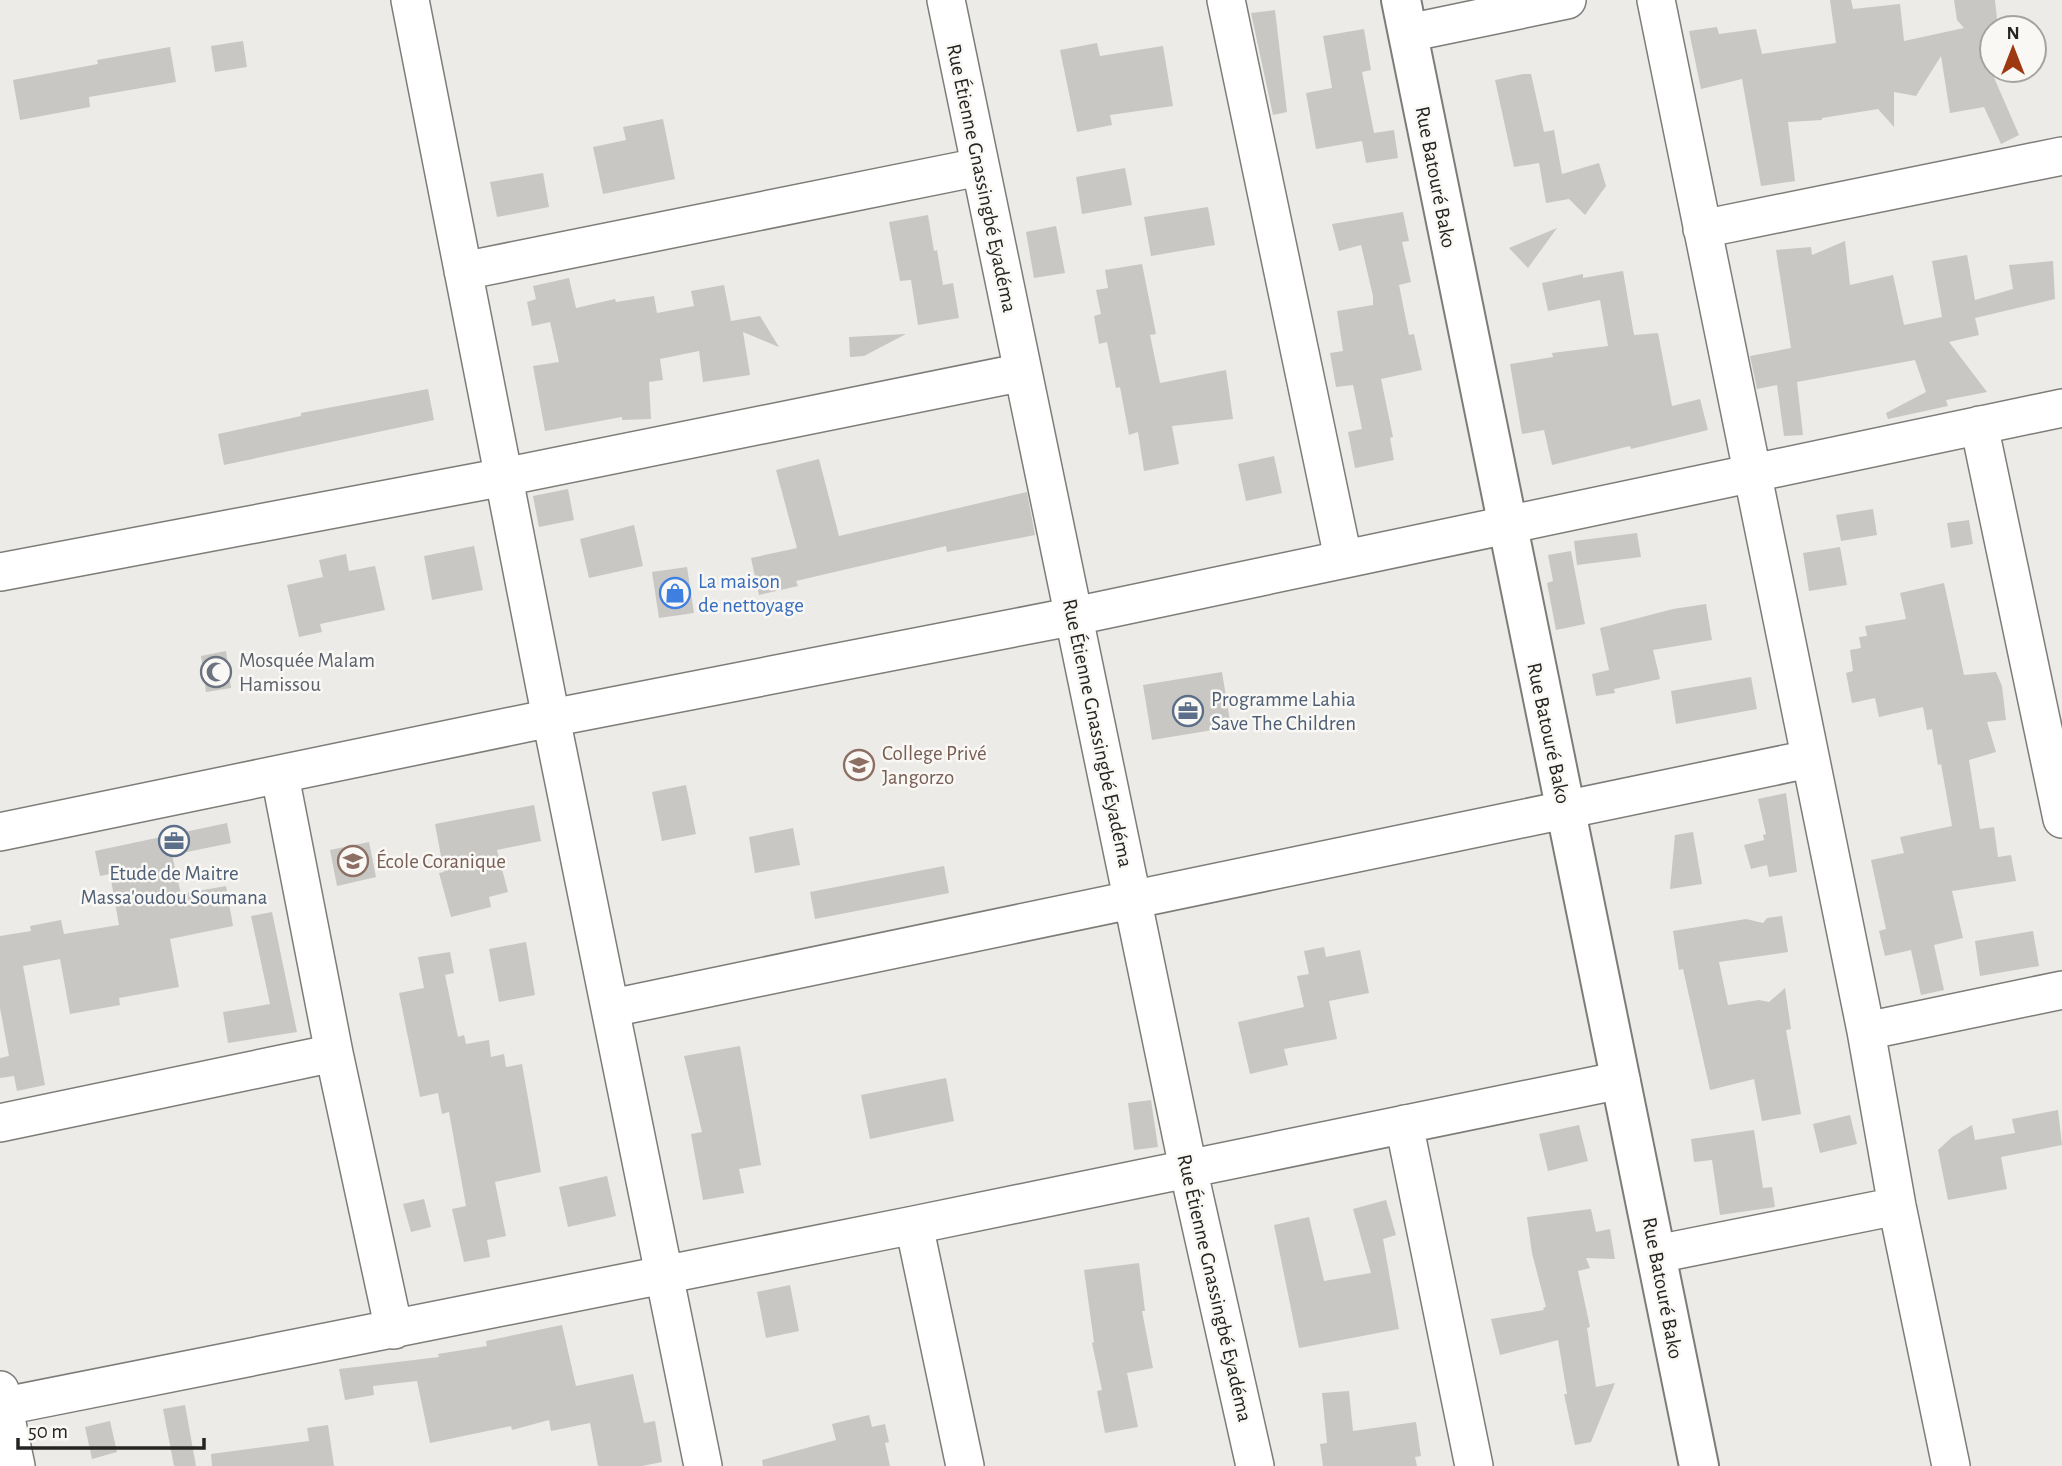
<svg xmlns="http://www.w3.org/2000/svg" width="2062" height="1466" font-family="'Alegreya Sans',sans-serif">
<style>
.building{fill:#c8c7c3}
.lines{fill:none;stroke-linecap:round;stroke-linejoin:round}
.minor-casing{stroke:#7d7c78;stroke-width:40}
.major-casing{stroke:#7d7c78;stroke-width:42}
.minor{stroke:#fff;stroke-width:37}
.major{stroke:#fff;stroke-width:38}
.labels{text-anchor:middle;stroke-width:5;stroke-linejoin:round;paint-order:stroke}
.street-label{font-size:21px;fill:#252423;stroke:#f9f8f4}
.shop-label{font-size:21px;fill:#366cbe;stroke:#f9f8f4;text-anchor:start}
.worship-label{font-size:21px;fill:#5b616d;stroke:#f9f8f4;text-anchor:start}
.service-label{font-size:21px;fill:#4e5e75;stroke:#f9f8f4;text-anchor:start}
.education-label{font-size:21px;fill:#785e54;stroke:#f9f8f4;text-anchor:start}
</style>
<rect width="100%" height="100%" fill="#ecebe7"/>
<!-- building -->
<path class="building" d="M1830 0H1851L1853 9 1900 4 1904 41 1964 28 1957 20 1954 0H1995L1998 28H1992V56L1979 43 2019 135 2001 144 1984 107 1950 113 1941 56 1916 96 1894 92V127L1878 109 1822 118V120L1788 122 1795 181 1761 186 1742 79 1701 89 1689 31 1717 27 1719 34 1756 29 1762 54 1836 43Z
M1275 10 1287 112 1273 115 1251 13Z
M1364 29 1371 70 1362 72 1374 133 1394 130 1398 158 1366 163 1362 141 1316 149 1306 93 1332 88 1323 36Z
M243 41 247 67 215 72 211 46Z
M1097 43 1100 56 1163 46 1173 106 1110 115 1112 125 1077 132 1060 50Z
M170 47 176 82 89 97 90 107 20 120 13 80 98 64 97 60Z
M1523 74H1531L1544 132 1554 130 1562 174 1599 163 1606 186 1585 215 1569 199 1546 203 1539 163 1514 167 1495 80Z
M663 119 675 179 603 194 593 147 626 140 623 127Z
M1125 168 1132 205 1082 214 1076 177Z
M543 173 549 207 497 217 490 182Z
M1208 207 1215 245 1151 256 1144 217Z
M1403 212 1409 241 1402 242 1411 282 1399 285 1409 335 1414 334 1422 370 1381 379 1393 437 1390 438 1394 460 1355 468 1348 432 1362 429 1353 385 1336 387 1330 353 1343 351 1337 311 1373 305V296L1361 245 1339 251 1332 224Z
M928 215 934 251 937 250 943 285 953 283 959 318 918 325 911 280 900 281 889 222Z
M1056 226 1065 273 1034 278 1026 232Z
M1557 228 1528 268 1509 248Z
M1845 241 1850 285 1893 275 1904 325 1942 317 1932 261 1967 255 1975 300 2013 289 2009 265 2053 261 2055 299 1975 318 1979 335 1949 342 1987 392 1946 400 1948 406 1888 419 1886 413 1926 392 1915 360 1797 382 1803 435 1784 436 1777 385 1757 389 1750 356 1791 348 1776 250 1811 247 1812 255Z
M1142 264 1156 334 1150 335 1160 383 1226 370 1233 419 1172 426 1179 464 1144 471 1138 432 1129 435 1120 387 1116 388 1107 342 1099 344 1094 316 1101 314 1096 290 1108 288 1105 270Z
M1623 271 1634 335 1658 333 1672 406 1700 399 1708 430 1631 449 1630 446 1552 465 1544 430 1522 434 1510 364 1553 357 1552 353 1608 346 1600 300 1548 311 1542 283 1583 274V278Z
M569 278 576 308 615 299 616 302 654 296 657 313 694 306 691 291 724 285 731 321 760 316 779 347 743 332 750 375 703 382 699 351 660 359 663 380 649 382 651 419 622 420V417L545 431 533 366 559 362 550 322 532 326 527 302 536 299 533 286Z
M906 334 864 356 850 357 849 337Z
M428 389 434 420 224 465 218 434 301 416V413Z
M1274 456 1282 493 1246 501 1238 464Z
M819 459 839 536 1027 492 1035 535 947 552 946 546 796 581 798 586 759 595 751 558 797 548 776 470Z
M568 489 574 520 539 527 533 496Z
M1873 509 1877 535 1841 541 1836 515Z
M1969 520 1973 544 1951 548 1947 523Z
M634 525 643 566 589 578 580 539Z
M1637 533 1641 557 1577 565 1574 541Z
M474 546 483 590 432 600 424 556Z
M1840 547 1847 585 1809 591 1803 553Z
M1571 551 1585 624 1556 630 1547 583 1553 581 1548 555Z
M346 554 349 571 375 566 385 610 320 624 322 632 299 637 287 585 323 577 319 560Z
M687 567 694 613 659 618 652 572Z
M1944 583 1964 675 1996 672 2002 686 2006 720 1987 722 1996 752 1969 760 1980 829 1994 827 1998 857 2011 855 2016 881 1952 891 1963 938 1934 945 1944 990 1921 995 1911 950 1885 956 1879 931 1886 929 1871 860 1904 853 1900 837 1952 826 1941 764 1938 765 1932 729 1927 730 1923 707 1879 717 1875 698 1852 703 1846 673 1853 671 1850 650 1861 648 1859 637 1867 636 1865 626 1906 619 1900 593Z
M1706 604 1712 640 1653 650 1660 679 1614 689 1615 693 1596 696 1592 674 1609 670 1600 628 1673 609Z
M226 651 231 688 206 692 201 656Z
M1222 672 1231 727 1152 740 1143 685Z
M1751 677 1757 709 1676 724 1671 691Z
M686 785 696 834 662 841 652 792Z
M1786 793 1797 872 1769 877 1767 865 1751 869 1744 845 1764 840 1763 835 1766 834 1758 799Z
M534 805 541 841 497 850 508 892 489 897 491 907 451 917 439 873 444 872 435 824Z
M227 823 231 843 172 855 181 894 226 886 233 926 170 939 179 987 119 998 120 1005 70 1014 60 959 23 966 45 1085 17 1091 14 1076 0 1078V1058L9 1056 0 1008V936L31 931 30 926 61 920 64 934 119 925 110 874 100 876 95 851Z
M793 828 800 865 755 873 749 837Z
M1693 832 1702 884 1670 889 1675 835Z
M369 842 376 877 337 886 330 850Z
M944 866 949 893 815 919 810 892Z
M272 912 297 1032 228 1043 223 1012 270 1004 251 916Z
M1782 916 1788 952 1719 962 1728 1005 1759 1000 1769 1002 1785 988 1791 1029 1786 1030 1801 1114 1762 1121 1754 1079 1710 1090 1683 969 1679 970 1673 931 1746 919 1763 923 1767 918Z
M2033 931 2039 966 1980 976 1975 941Z
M526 942 535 995 499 1002 489 949Z
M1324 947 1326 957 1360 950 1369 993 1329 1001 1337 1039 1284 1049 1288 1065 1250 1074 1238 1022 1304 1007 1297 976 1309 974 1304 951Z
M450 952 454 973 445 975 458 1037 464 1035 466 1044 489 1040 491 1057 504 1054 506 1067 522 1064 541 1172 495 1182 506 1236 487 1240 490 1257 464 1262 452 1209 466 1206 449 1112 442 1114 438 1093 420 1097 399 993 424 988 418 957Z
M740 1046 761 1165 739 1169 744 1193 703 1200 691 1134 702 1132 684 1056Z
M946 1078 954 1121 870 1139 861 1095Z
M1151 1100 1158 1147 1134 1150 1128 1103Z
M2058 1110 2062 1145 2001 1157 2007 1189 1948 1200 1938 1150 1952 1137 1972 1125 1975 1140 2015 1133 2012 1119Z
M1850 1115 1857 1144 1820 1153 1813 1124Z
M1579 1125 1588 1161 1548 1171 1539 1134Z
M1754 1130 1763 1188 1772 1187 1775 1207 1720 1215 1712 1160 1694 1162 1691 1139Z
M607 1176 616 1216 568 1227 559 1187Z
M424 1199 431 1227 411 1232 403 1204Z
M1386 1200 1396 1235 1383 1239 1399 1329 1299 1348 1274 1225 1309 1217 1324 1281 1371 1273 1353 1209Z
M1591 1209 1596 1232 1610 1229 1615 1259 1586 1258 1590 1268 1578 1271 1590 1327 1587 1328 1596 1387 1615 1383 1591 1442 1575 1445 1564 1394H1567L1558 1340 1500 1355 1491 1319 1544 1310 1543 1308 1546 1307 1532 1253 1527 1217Z
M1139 1263 1145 1311H1142L1153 1368 1127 1373 1138 1427 1105 1433 1097 1391 1102 1390 1092 1343 1094 1342 1084 1270Z
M790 1285 799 1331 766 1338 757 1292Z
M562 1325 576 1386 633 1374 644 1423 655 1421 662 1462 642 1466H598L590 1423 551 1431 549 1420 512 1430 511 1426 430 1443 417 1381 373 1386 374 1395 345 1400 339 1369 439 1357 438 1354 487 1346 486 1341Z
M1349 1391 1353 1431 1416 1422 1421 1456 1415 1457 1417 1466H1323L1320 1444 1327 1443 1322 1393Z
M185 1405 196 1466H174L163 1409Z
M869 1415 872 1427 885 1424 889 1442 885 1443 890 1466H763L762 1460 836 1440 832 1424Z
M110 1421 117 1452 92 1459 85 1427Z
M328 1425 334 1466H212L211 1454 309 1441 307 1428Z"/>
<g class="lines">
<!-- minor casing -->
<g class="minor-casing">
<path id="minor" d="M410 0 551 718 703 1466
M946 0 1188 1168 1255 1466
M1226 0 1343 558
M1656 0 1866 1031 1897 1206 1951 1466
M1408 33 1567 0
M1702 229 2062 156
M463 271 979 167
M1979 425 2062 819
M0 572 504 477 1023 372
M280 776 334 1053 394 1330
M0 832 551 718 1075 616 2062 408
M612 1008 1809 759
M1866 1031 2062 990
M0 1123 334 1053
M1404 1124 1474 1466
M914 1225 965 1466
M1657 1254 1897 1206
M0 1390 16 1466
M0 1407 914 1225 1621 1080"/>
</g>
<!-- major casing -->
<g class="major-casing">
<path id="major" d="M1401 0 1699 1466"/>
</g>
<!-- minor -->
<use href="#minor" class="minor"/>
<!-- major -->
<use href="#major" class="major"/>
</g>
<!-- icons -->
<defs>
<g id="shop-ring" transform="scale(1.575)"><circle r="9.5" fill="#f9f8f4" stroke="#3f7fe0" stroke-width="1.5"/><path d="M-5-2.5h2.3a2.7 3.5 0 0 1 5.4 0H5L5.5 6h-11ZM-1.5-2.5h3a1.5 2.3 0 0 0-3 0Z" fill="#3f7fe0"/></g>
<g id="mosque-ring" transform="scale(1.575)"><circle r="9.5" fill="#f9f8f4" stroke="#6b7280" stroke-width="1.5"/><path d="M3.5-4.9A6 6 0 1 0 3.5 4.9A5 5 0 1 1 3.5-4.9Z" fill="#6b7280"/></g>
<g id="office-ring" transform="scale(1.575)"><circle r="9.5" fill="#f9f8f4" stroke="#5c6f8a" stroke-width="1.5"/><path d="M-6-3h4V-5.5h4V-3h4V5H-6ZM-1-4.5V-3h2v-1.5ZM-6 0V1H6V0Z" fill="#5c6f8a"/></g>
<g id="school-ring" transform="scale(1.575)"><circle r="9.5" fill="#f9f8f4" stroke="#8d6e63" stroke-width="1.5"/><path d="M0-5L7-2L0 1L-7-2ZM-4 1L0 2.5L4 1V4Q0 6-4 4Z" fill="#8d6e63"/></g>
</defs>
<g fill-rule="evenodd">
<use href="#shop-ring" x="675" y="593"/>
<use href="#mosque-ring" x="216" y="672"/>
<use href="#office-ring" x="1188" y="711"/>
<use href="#school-ring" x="859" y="765"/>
<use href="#office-ring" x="174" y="841"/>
<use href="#school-ring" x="353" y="861"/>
</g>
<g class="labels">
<!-- street labels -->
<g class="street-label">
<text transform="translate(1436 177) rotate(79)" y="7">Rue Batouré Bako</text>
<text transform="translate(982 178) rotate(78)" y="7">Rue Étienne Gnassingbé Eyadéma</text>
<text transform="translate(1098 733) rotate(78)" y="7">Rue Étienne Gnassingbé Eyadéma</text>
<text transform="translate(1549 733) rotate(78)" y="7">Rue Batouré Bako</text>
<text transform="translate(1215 1288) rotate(77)" y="7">Rue Étienne Gnassingbé Eyadéma</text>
<text transform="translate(1663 1288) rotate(79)" y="7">Rue Batouré Bako</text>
</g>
<!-- shop labels -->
<g class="shop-label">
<text x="698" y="588">La maison<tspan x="698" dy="24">de nettoyage</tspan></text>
</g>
<!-- worship labels -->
<g class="worship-label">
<text x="239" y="667">Mosquée Malam<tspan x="239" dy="24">Hamissou</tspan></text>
</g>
<!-- service labels -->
<g class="service-label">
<text x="1211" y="706">Programme Lahia<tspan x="1211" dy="24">Save The Children</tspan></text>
<text x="174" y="880" text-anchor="middle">Etude de Maitre<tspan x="174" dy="24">Massa'oudou Soumana</tspan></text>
</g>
<!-- education labels -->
<g class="education-label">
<text x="882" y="760">College Privé<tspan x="882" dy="24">Jangorzo</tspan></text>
<text x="376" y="868">École Coranique</text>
</g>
</g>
<!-- north arrow -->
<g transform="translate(2013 49)"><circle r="33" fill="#f9f8f4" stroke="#a4a3a0" stroke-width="2"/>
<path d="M0-5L12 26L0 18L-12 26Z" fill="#9e3811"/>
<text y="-10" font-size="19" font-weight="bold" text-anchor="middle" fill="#252423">N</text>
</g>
<!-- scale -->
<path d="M18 1438v10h186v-10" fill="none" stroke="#252423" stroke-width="3.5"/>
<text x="28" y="1438" font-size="21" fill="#252423" stroke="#f9f8f4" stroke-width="5" paint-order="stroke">50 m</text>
</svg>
